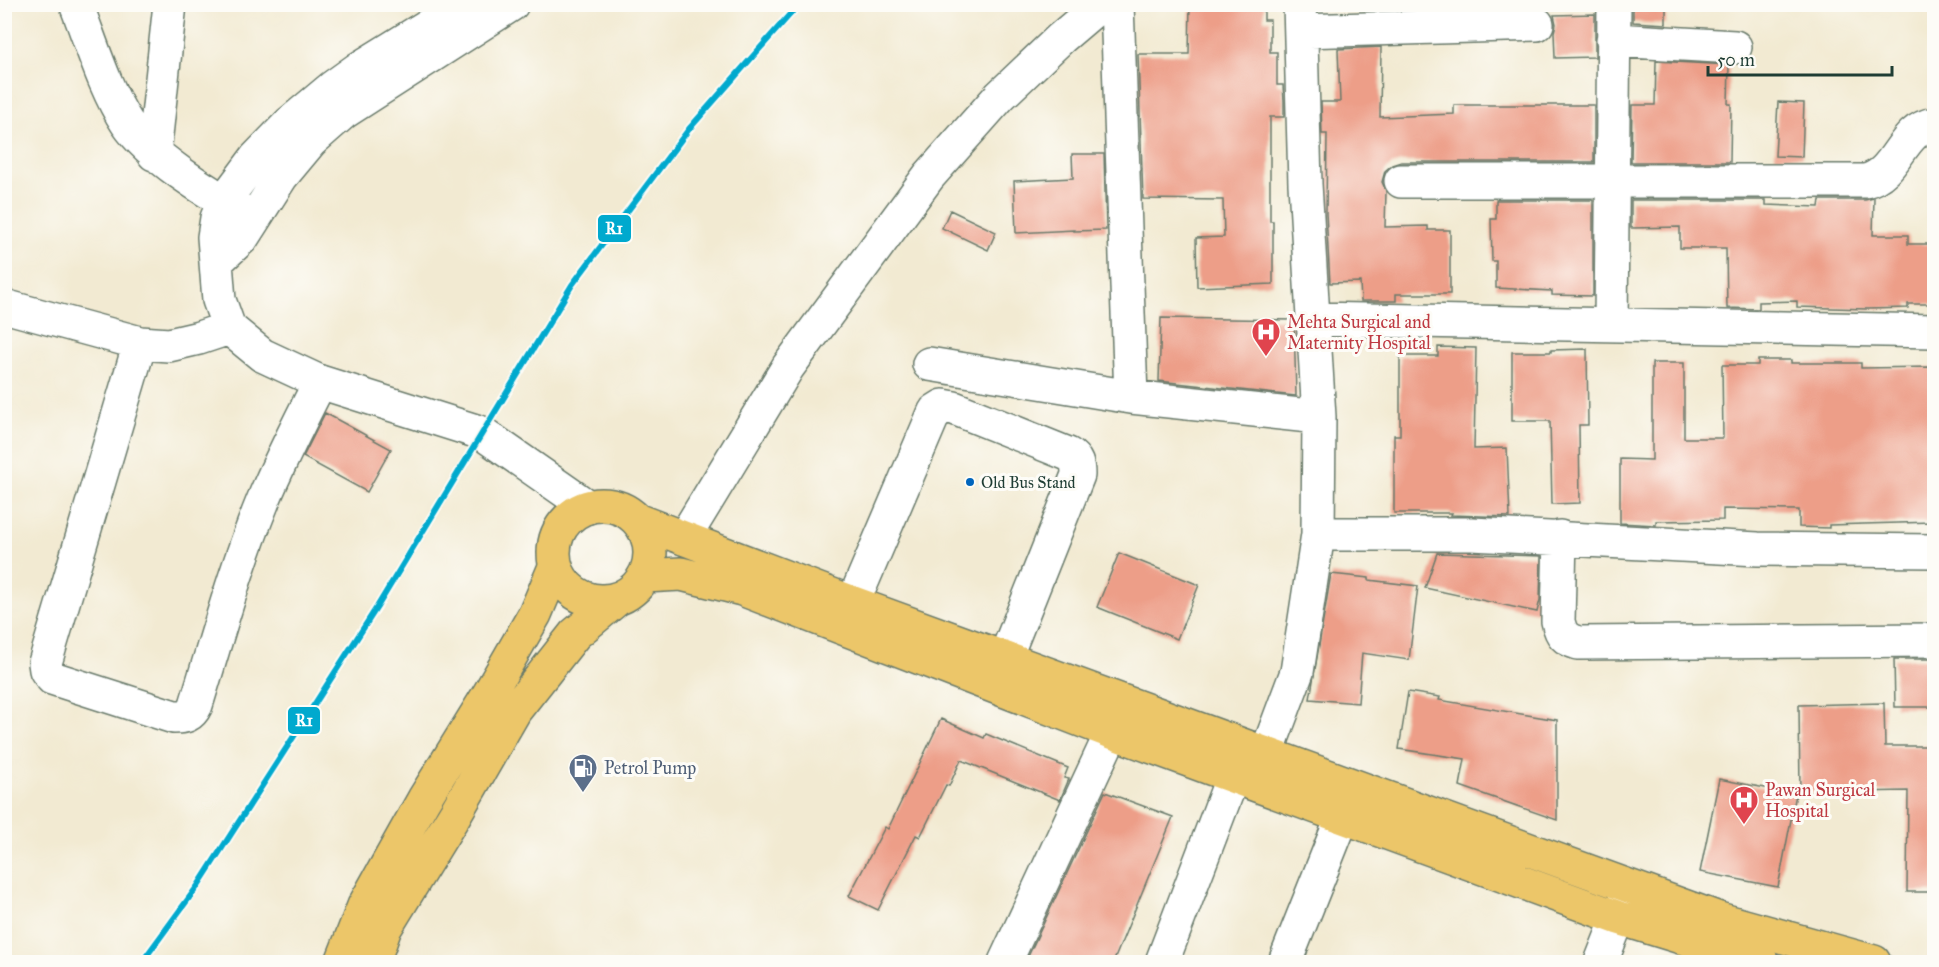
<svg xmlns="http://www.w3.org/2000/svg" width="1939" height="967" font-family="'IM FELL Great Primer',serif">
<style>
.building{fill:#ed9e88}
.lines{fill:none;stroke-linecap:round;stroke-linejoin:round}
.minor-casing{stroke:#697a6b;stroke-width:36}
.major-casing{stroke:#697a6b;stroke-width:36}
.minor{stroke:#fff;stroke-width:33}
.major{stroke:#ecc669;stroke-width:33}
.rail-1-casing{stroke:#fdfcf7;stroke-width:10}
.rail-1{stroke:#00a9ce;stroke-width:6}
.bus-dot{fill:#0065bd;stroke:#fdfcf7;stroke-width:2}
.labels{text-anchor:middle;stroke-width:6;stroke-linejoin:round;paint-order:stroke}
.bus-label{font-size:16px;fill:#1f3d34;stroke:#fdfcf7;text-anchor:start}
.health-label{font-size:18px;fill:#be3a42;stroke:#fdfcf7;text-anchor:start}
.service-label{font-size:18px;fill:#4e5e75;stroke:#fdfcf7;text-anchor:start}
.line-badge{stroke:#fdfcf7;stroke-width:2}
.badge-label{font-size:16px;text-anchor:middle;font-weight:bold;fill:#fff}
</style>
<rect width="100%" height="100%" fill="#fdfcf7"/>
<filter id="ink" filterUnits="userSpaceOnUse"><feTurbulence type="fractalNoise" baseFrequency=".0167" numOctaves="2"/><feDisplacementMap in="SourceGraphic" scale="12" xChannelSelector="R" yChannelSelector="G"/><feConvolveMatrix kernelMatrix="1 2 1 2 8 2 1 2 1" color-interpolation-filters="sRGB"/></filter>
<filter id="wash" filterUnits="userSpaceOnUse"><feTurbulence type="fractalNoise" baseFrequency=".008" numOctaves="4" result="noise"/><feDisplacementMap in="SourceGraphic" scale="24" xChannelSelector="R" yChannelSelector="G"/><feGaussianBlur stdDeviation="1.35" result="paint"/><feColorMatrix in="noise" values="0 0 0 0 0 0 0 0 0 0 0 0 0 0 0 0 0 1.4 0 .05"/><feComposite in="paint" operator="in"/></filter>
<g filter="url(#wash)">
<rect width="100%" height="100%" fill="#f2ead2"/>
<g id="blocks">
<!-- building -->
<path class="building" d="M1190 4H1264V20H1270V52H1277V85H1283L1284 101V117H1270V221H1273V284L1197 287 1196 238 1224 237 1223 200 1143 199 1138 54H1189Z
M1633 4H1666V24L1633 22Z
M1595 14V57L1555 58 1554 32 1556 24 1554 15Z
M1381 47 1380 117 1454 114V105H1594V162H1401L1392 165 1385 171 1382 182 1386 191 1385 227 1428 226V230H1450V294H1396V301H1361L1360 282 1330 283 1326 213 1327 134H1322L1321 102H1340L1338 49Z
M1656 61 1729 65 1728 104H1731L1730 162H1631L1632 105H1655Z
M1778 102 1804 103 1802 157 1775 156Z
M1072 154H1104L1106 230 1074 231V230L1016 233 1014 181 1073 178Z
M1874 198 1873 235H1908V244H1935V304H1908V308L1867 309 1797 307V301L1759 302V309L1727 308 1726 248H1680V227L1631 228V200H1766V205L1819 207 1820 200H1865Z
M1496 200H1593V296L1552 295V291L1496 288V261H1492L1491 219H1496Z
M950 210 996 232 988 250 942 228Z
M1161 318 1294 320 1296 396 1159 381Z
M1438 347 1476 348 1474 449 1507 448 1510 517 1451 515 1452 513H1394V435H1400V356H1438Z
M1587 349 1588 425H1579L1580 503 1552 504 1550 421H1512V352H1551V350Z
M1758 360H1791V363H1861V368L1932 367 1934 441H1931L1933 522 1829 525V528L1799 527V510L1723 509V520L1656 521V525L1620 523V459L1652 460V363H1684V438H1723L1722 365H1758Z
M325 413 391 449 367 492 303 457Z
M1119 553 1199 585 1177 639 1097 607Z
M1437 553 1541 556 1540 600 1537 612 1425 588Z
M1331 574 1369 578V580L1418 586 1409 660 1362 653 1358 703 1310 699Z
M1894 659H1935V707H1895Z
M1408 692 1440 697 1439 700 1557 720V820L1460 786 1465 759 1399 749Z
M1884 703 1885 746H1935V892H1907L1908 791 1800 793 1799 705Z
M941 719 984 738 986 734 1068 768 1064 778 1069 779 1060 800 961 760 949 786 946 785 920 837 916 835 878 910 849 896 885 827 888 829Z
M1719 779 1796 794 1778 887 1700 872Z
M1105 792 1173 817 1113 963H1025Z"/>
</g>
</g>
<g filter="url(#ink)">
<use href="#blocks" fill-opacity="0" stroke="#697a6b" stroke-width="1.5"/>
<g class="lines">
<!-- minor casing -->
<g class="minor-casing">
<path id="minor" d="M76 4C91 42 105 90 127 123 150 157 208 193 244 212
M463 4 358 69 333 87 290 123 256 158 224 201 217 218 214 237 219 300 229 328 262 355 320 382 482 433 588 507
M1117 4 1131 397
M1301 31 1537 24
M1613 40 1735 47
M154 154 170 4
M1401 181H1865C1898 174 1900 129 1934 124
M216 262 242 238 281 177 311 141 344 112 512 4
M4 306 140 343 169 345 199 338 229 328
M1313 319 1934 331
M1611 325 1614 4
M140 343 45 663 46 670 52 678 174 717C185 717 191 716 196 705 217 637 236 567 263 501 280 460 300 421 320 382
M929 364 1131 397 1319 417
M1318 534H1472L1758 549 1934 551
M1560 537 1558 621C1561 635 1565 639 1578 643L1934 640
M684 538 788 367 929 176 1000 96 1061 38 1101 4
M853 603 935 411 943 406 954 408 1068 454C1077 459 1078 465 1078 475L995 683
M1257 779 1297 672 1318 534 1319 417 1305 184 1300 4
M1005 962 1112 732
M1162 962 1233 776
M1285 962 1343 816
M1601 962 1629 891"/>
</g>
<!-- major casing -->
<g class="major-casing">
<path id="major" d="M554 553a48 48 0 1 1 96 0a48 48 0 1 1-96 0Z
M639 521 853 603 1719 919 1874 962
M645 576 681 574 742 589 1112 732 1619 918 1762 962
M342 962 364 906 424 799 489 694 535 614 555 567
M373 962 385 928 455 814 515 710 575 634 616 600"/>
</g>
<!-- minor -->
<use href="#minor" class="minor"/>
<!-- major -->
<use href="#major" class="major"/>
<!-- rail-1 casing -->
<g class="rail-1-casing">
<path id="rail-1" d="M142 962 197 887 377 607 572 285 689 129 799 4"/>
</g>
<!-- rail-1 -->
<use href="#rail-1" class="rail-1"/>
</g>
</g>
<!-- icons -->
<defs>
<g id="hospital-pin" transform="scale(1.5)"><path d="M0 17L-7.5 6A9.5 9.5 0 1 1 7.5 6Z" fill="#e0444e" stroke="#fdfcf7"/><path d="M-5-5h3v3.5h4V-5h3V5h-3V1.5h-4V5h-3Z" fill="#fff"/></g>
<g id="fuel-pin" transform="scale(1.5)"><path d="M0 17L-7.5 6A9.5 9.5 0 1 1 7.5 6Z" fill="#5c6f8a" stroke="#fdfcf7"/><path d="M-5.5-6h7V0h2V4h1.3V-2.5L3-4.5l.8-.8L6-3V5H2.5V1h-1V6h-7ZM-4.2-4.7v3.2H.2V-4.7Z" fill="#fff"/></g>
</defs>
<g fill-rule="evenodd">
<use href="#hospital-pin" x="1266" y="332"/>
<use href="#fuel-pin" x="583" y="768"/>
<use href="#hospital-pin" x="1744" y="800"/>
</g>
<!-- markers -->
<circle class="bus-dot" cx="970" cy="482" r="5"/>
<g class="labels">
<!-- bus labels -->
<g class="bus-label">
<text x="981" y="488">Old Bus Stand</text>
</g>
<!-- health labels -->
<g class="health-label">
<text x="1287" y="328">Mehta Surgical and<tspan x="1287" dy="21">Maternity Hospital</tspan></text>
<text x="1765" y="796">Pawan Surgical<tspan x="1765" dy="21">Hospital</tspan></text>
</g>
<!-- service labels -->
<g class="service-label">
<text x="604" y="774">Petrol Pump</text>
</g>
</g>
<g class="line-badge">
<rect x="597" y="214" width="35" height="29" rx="6" fill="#00a9ce"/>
<rect x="287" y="706" width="34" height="29" rx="6" fill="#00a9ce"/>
</g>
<g class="badge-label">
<text x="614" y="234">R1</text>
<text x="304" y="726">R1</text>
</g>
<!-- margin -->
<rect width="1939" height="967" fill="none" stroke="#fdfcf7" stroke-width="24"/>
<!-- scale -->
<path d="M1708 66v9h184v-9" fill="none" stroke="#1f3d34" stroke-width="3"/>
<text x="1717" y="66" font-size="18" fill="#1f3d34" stroke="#fdfcf7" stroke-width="4.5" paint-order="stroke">50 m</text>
</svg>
